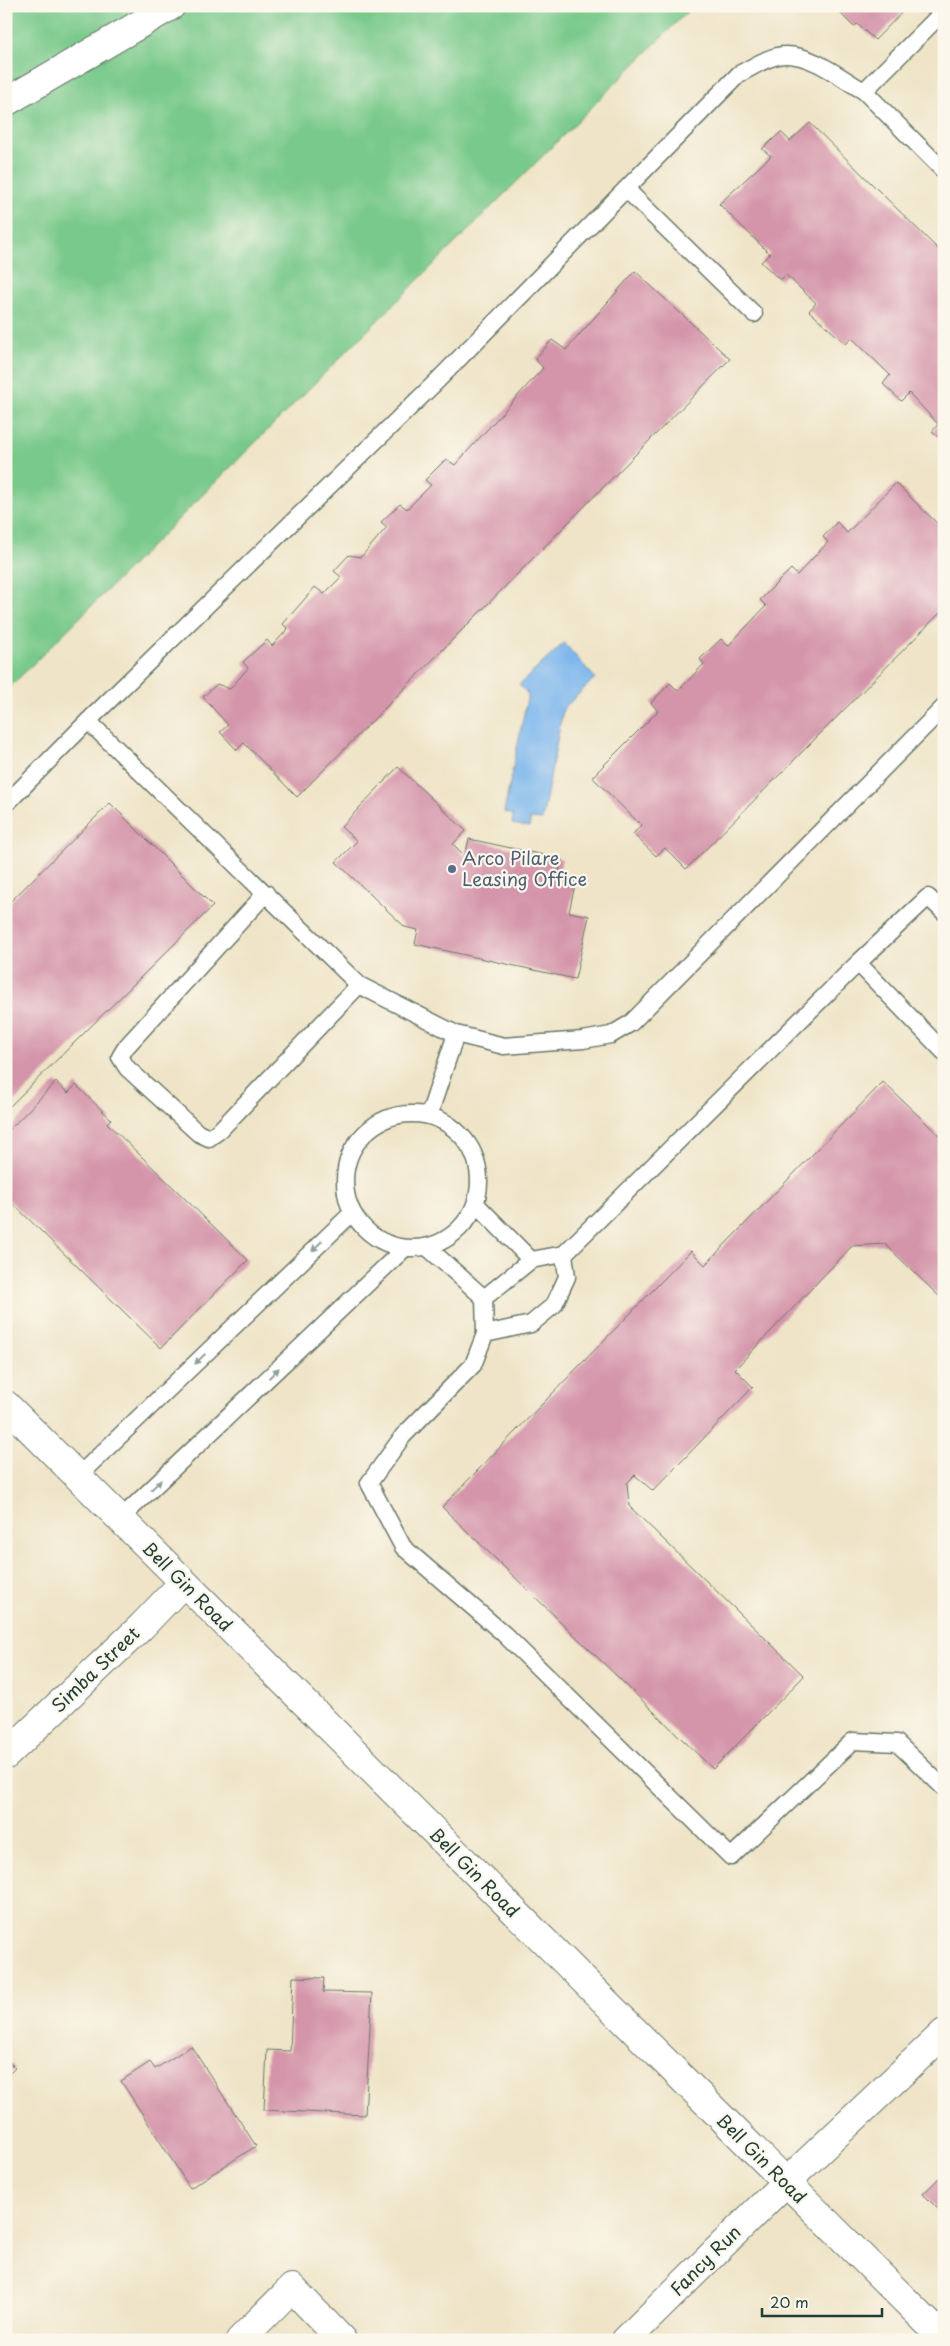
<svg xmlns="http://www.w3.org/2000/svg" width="950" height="2346" font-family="'Playpen Sans',sans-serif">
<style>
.green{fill:#78c98a;stroke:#4c835f}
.water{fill:#7bb6ed;stroke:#4d7a90}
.building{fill:#d494aa}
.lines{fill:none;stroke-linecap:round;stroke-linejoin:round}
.lane-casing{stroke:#687767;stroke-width:19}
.street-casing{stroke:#687767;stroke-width:30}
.secondary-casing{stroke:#687767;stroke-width:30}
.lane{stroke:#fff;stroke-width:16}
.street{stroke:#fff;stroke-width:28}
.secondary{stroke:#fff;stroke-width:28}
.oneway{fill:#8f9e9a}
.service-dot{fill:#5c6f8a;stroke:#fbf7ec;stroke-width:2}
.labels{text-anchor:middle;stroke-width:4.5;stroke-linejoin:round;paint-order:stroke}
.service-label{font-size:18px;fill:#4e5e75;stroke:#fbf7ec;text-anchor:start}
.street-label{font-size:18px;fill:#1f3d34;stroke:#fbf7ec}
</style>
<rect width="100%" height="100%" fill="#fbf7ec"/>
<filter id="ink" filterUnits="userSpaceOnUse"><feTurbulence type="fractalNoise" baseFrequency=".02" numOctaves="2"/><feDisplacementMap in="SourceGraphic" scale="10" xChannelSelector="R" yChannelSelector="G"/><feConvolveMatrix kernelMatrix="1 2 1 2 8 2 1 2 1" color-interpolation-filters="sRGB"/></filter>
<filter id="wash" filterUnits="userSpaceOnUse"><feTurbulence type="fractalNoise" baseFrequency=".0096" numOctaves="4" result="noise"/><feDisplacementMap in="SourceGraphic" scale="20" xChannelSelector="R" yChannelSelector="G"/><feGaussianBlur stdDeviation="1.12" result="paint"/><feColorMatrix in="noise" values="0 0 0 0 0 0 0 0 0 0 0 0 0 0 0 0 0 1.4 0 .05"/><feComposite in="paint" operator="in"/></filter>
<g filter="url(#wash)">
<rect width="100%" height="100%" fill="#efe4c7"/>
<!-- green -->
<path class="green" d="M6 6H693L6 691Z"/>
<!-- water -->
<path class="water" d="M564 643 595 678 563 709 542 820 530 819V827L512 824 513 815 504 812 528 694 519 685Z"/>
<g id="blocks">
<!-- building -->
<path class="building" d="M823 6H908L875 40 857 24 854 27 833 6 828 11Z
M810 123 944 255V442L932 432 938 424 909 393 901 401 883 384 890 375 852 338 846 344 809 311 816 303 786 275 780 280 761 262 770 254 719 204 771 156 762 149 781 132 790 141Z
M635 271 730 359 297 797 244 743 237 750 220 732 228 725 203 697 217 684 230 689 248 668 243 662 267 640 272 646 288 629 283 624 315 587 324 594 341 577 334 571 349 555 361 557 387 527 381 522 400 504 407 509 431 485 425 480 446 459 455 465 543 368 535 359 552 340 566 350Z
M896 483 944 530V609L686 869 665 848 656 856 633 834 641 825 592 777 658 711 651 703 670 683 678 691 704 664 700 659 721 639 728 646 766 606 760 600 791 569 797 575 828 542 823 537 837 522 847 533Z
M398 767 466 831 453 844 465 856 469 839 562 859 558 876 576 880 569 912 589 916 575 979 415 944 418 930 405 927 336 862 357 841 341 827Z
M110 803 213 906 6 1110V906Z
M56 1082 68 1093 76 1085 111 1119 107 1123 248 1260 161 1348 6 1197V1133Z
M883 1082 944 1140V1301L885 1244 852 1246 735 1369 753 1387 653 1491 635 1475 627 1483 629 1506 804 1676 713 1769 442 1507 691 1251 705 1265Z
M293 1977 324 1978 323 1992 372 1993 365 2115 264 2110 267 2050 290 2051Z
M191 2046 256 2146 190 2188 121 2081 150 2062 155 2069Z
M6 2059 15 2068 6 2077Z
M944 2173V2215L923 2194Z"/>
</g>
</g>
<g filter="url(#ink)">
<use href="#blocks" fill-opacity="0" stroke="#687767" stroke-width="1"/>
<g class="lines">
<!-- lane casing -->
<g class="lane-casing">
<path id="lane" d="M864 91 944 171
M627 190 754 314
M88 721 359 985 220 1130 209 1138 198 1133 127 1068 120 1057 126 1047 266 893
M6 804 88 721 436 382 739 74C753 67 770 55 786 55 813 55 841 78 864 91L944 11
M858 963 928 897 944 912
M359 985 456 1034
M345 1181a67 67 0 1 1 134 0a67 67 0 1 1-134 0Z
M429 1115 456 1034 504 1046 583 1040 611 1035 631 1023 944 707
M476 1204 531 1260 564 1254
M427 1247 484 1298 485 1334 473 1365 403 1436 369 1483 403 1547 504 1634 731 1857 853 1741 897 1743 944 1788
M484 1298 531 1260
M485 1334 531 1324 554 1305 567 1277 564 1254 858 963 944 1052
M78 1476 352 1213
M120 1519 405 1248"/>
</g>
<!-- street casing -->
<g class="street-casing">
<path id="street" d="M6 1405 944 2339
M6 1755 141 1627 183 1583
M240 2340 292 2288 342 2340
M626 2340 785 2183 944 2033"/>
</g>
<!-- secondary casing -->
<g class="secondary-casing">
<path id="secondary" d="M6 102 171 6"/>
</g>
<!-- lane -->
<use href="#lane" class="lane"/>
<!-- street -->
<use href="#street" class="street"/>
<!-- secondary -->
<use href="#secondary" class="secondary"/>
</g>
<!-- one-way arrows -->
<defs><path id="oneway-solid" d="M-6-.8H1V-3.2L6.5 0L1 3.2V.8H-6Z" transform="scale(1.25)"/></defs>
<g class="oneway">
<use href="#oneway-solid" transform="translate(317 1246) rotate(136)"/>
<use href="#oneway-solid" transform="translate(200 1359) rotate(136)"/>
<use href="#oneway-solid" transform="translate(274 1373) rotate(-44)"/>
<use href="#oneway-solid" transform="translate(156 1485) rotate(-44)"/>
</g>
</g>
<!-- markers -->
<circle class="service-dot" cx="452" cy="869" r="5"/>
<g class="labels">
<!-- service labels -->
<g class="service-label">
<text x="462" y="865">Arco Pilare<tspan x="462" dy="21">Leasing Office</tspan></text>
</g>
<!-- street labels -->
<g class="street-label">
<text transform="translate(187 1587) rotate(45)" y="6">Bell Gin Road</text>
<text transform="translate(96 1670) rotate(-44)" y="6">Simba Street</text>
<text transform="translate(474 1873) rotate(45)" y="6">Bell Gin Road</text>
<text transform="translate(761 2159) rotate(45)" y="6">Bell Gin Road</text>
<text transform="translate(706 2261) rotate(-45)" y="6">Fancy Run</text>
</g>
</g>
<!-- margin -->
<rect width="950" height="2346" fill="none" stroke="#fbf7ec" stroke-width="25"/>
<!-- scale -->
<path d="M762 2308v8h120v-8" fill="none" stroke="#1f3d34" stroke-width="2.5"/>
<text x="770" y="2308" font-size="15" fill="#1f3d34" stroke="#fbf7ec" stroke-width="4" paint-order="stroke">20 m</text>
</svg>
